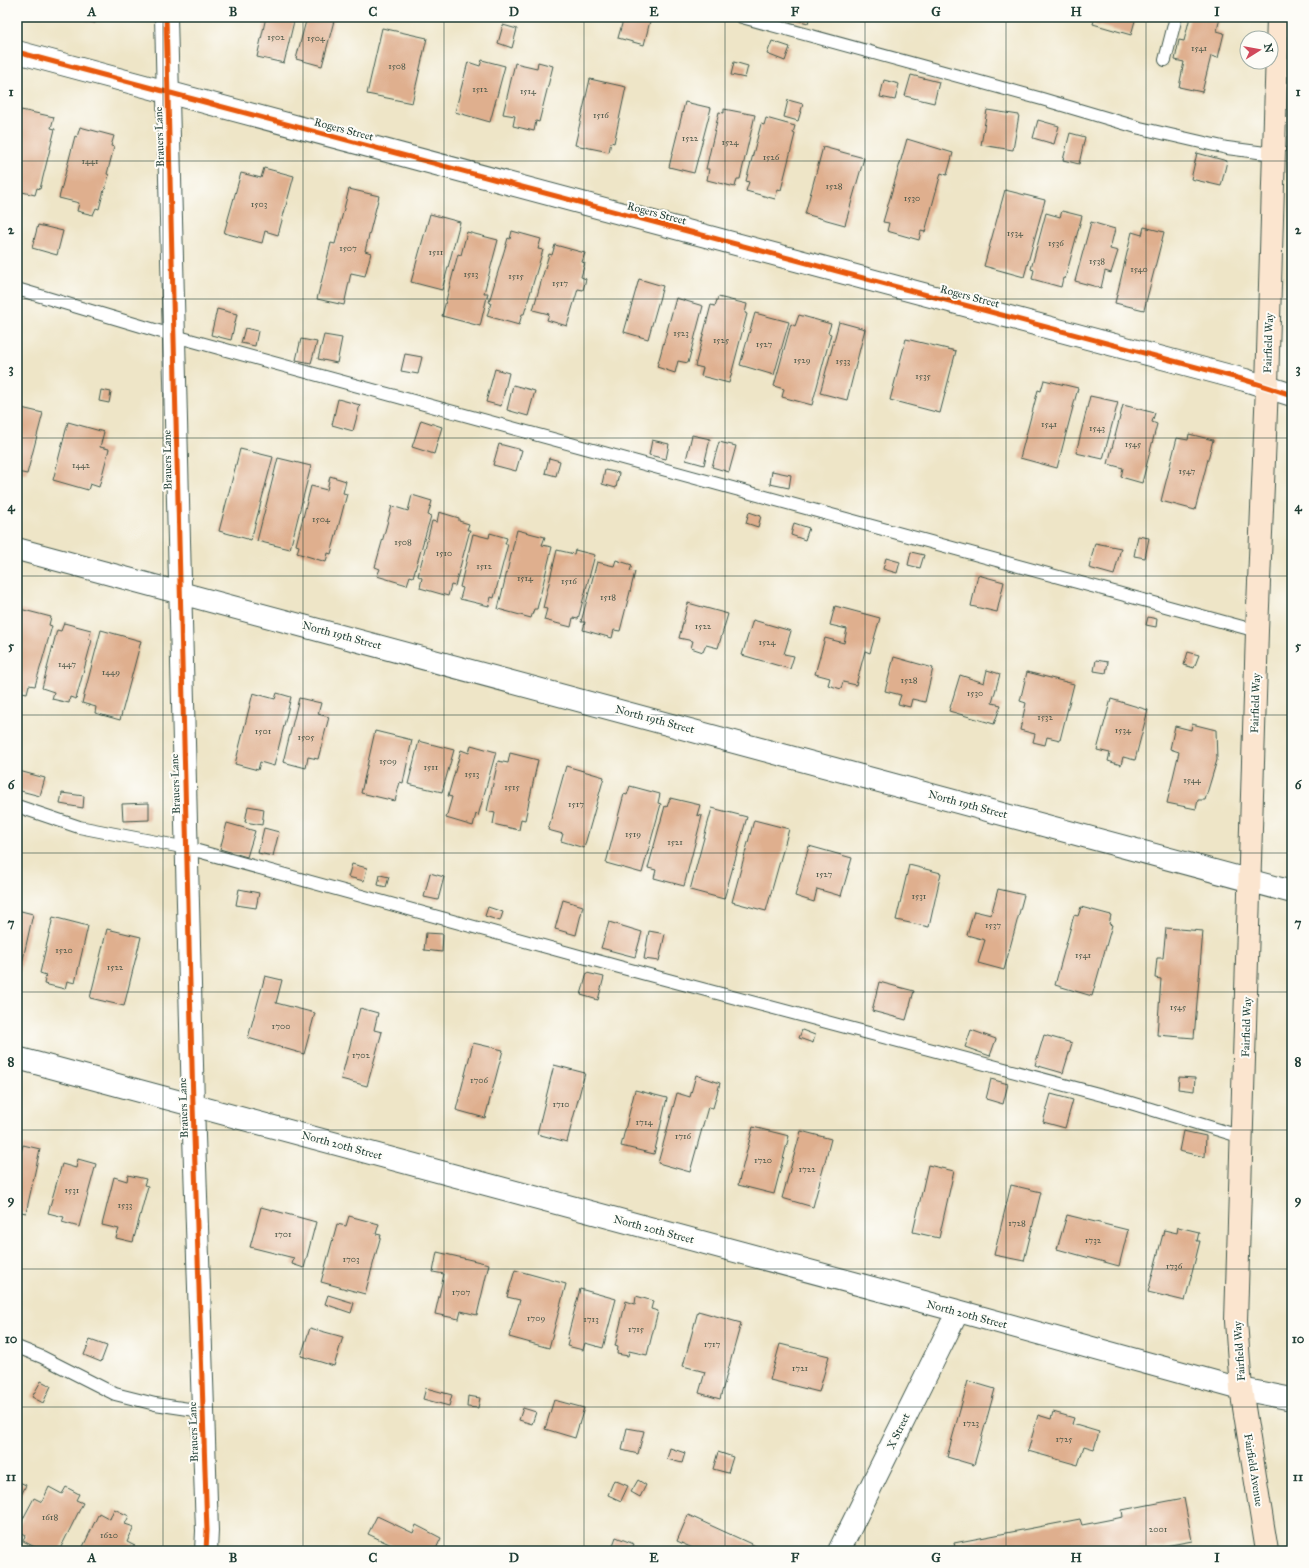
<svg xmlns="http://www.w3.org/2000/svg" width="1309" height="1568" font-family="'IM FELL Great Primer',serif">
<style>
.building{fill:#dfaf8e}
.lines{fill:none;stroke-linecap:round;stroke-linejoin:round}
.service-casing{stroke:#3e564a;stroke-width:14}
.minor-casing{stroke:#3e564a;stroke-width:24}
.secondary-casing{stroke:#3e564a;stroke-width:24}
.service{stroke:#fff;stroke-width:12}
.minor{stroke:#fff;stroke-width:22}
.secondary{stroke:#fbe5cf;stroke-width:22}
.cycleway-casing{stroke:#fdfcf7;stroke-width:8}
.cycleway{stroke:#e8590c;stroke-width:5}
.grid{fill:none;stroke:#1f3d34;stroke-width:1;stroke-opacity:0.55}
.labels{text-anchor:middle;stroke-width:4;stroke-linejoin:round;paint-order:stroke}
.number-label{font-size:9px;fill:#4f5a4a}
.street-label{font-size:11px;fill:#1f3d34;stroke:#fdfcf7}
.neatline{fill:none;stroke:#1f3d34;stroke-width:1.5}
.grid-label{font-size:13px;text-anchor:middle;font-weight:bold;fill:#1f3d34}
</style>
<rect width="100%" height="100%" fill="#fdfcf7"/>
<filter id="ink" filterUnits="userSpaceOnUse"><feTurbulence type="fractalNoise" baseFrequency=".025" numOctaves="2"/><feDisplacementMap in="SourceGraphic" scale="8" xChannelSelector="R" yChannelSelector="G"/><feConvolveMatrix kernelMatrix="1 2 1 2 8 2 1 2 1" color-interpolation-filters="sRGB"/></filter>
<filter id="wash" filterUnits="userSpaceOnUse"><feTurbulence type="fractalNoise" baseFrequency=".012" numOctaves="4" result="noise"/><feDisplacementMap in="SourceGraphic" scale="16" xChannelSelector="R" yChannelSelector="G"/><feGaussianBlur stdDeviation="0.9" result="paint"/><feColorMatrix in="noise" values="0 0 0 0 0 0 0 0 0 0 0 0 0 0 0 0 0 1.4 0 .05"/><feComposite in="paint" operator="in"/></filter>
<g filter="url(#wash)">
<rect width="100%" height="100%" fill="#eee5c7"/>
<g id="blocks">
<!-- building -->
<path class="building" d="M74 17H97L95 23Z
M266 17H295L284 63 257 57Z
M307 17H335L322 66 296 59Z
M624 17H651L644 45 618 38Z
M785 17H810L808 23Z
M1095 17H1136L1131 35 1093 24Z
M1190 17H1220L1217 31 1224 33 1218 58 1211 56 1202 92 1179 87 1184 62 1175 60 1179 40 1184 41Z
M503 25 517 29 512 48 498 43Z
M382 28 427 38 412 103 367 94Z
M772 41 790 47 785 61 767 54Z
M482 60 505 66 490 122 455 112 468 62 480 66Z
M538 62 553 66 539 122 536 121 534 131 513 126 515 116 503 114 515 63 537 68Z
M734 62 748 66 745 78 731 75Z
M911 75 939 82 934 103 905 96Z
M590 79 626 87 614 143 611 142 609 152 575 145Z
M884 80 899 84 895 100 880 97Z
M788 100 803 104 798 121 784 117Z
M685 102 711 108 694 173 669 167Z
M724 109 755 115 740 179H737L735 187 707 180 709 169H706L719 112 724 113Z
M21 110 54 117 51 128 55 129 40 189 37 188 35 195 18 191 19 183H17V118H19Z
M987 110 1019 115 1013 150 981 145Z
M766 118 795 126 793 133 795 134 781 190 778 189 775 199 746 191 749 182 746 181 761 124 764 125Z
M1038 120 1059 126 1054 144 1033 138Z
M80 127 114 136 111 146 114 147 107 174 109 175 105 190H104L99 209 96 208 93 215 77 211 79 203 59 198 75 136 77 137Z
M1070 133 1085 137 1079 164 1063 160Z
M907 139 953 153 947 175 941 173 925 232 921 231 919 240 887 231 889 223 883 222Z
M823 147 864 158 845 225 805 214Z
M1197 153 1227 161 1221 186 1191 179Z
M264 168 294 176 278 235 265 231 262 243 224 233 241 173 261 178Z
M349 189 379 196 365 251 371 253 365 276 351 273 344 305 317 299 331 243 335 244Z
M1005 190 1045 200 1024 277 984 266Z
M1062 211 1082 216 1065 279 1063 278 1061 287 1032 279 1034 270 1031 269 1046 213 1060 217Z
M430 214 460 222 442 290 411 282Z
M1091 222 1115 229 1110 249 1118 251 1111 273 1105 271 1101 288 1075 281Z
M38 225 63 231 57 255 32 248Z
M1144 227 1164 232 1144 310 1115 303 1132 232 1142 235Z
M512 231 541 239 538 249 543 250 524 314H522L519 325 487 316 491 303 489 302 508 238 510 239Z
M467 232 498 240 484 293H488L480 326 442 316 458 254 461 255Z
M17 241H21L19 255H17Z
M555 245 585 253 582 262 585 263 581 277 586 279 583 290 578 289 567 326 547 320 549 314 533 310 549 254 552 255Z
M639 279 663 286 648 339 624 332Z
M718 297 747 304 745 313 747 314 729 383 701 376 703 368 695 366 711 305 715 306Z
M676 298 703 306 688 363 678 361 675 373 657 367Z
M217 309 237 314 231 340 211 335Z
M755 313 789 322 774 375 740 365Z
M799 315 831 324 828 333 831 334 812 405 782 397 784 389 774 386 791 324 795 326Z
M839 322 865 329 847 400 820 393Z
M245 328 258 331 255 346 241 343Z
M324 335 342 338 337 363 318 359Z
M301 339 317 342 311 363 296 360Z
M906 339 956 351 940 413 890 400Z
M405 354 422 357 418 374 401 371Z
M495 369 509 373 501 406 486 402Z
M1044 380 1078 388 1057 468 1020 458 1038 390 1041 391Z
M513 385 535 391 528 416 507 410Z
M101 390 111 392 109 403 99 401Z
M1090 396 1118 402 1103 459 1076 453Z
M338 399 360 405 353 431 332 425Z
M1123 405 1155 413 1152 422 1157 424 1142 483 1121 477 1123 468 1108 464Z
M17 407 43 413 27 474 17 472Z
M421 420 442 427 434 454 412 447Z
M68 422 104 432 100 447 109 449 99 487 90 484 88 490 53 480Z
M1189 434 1213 440 1195 510 1161 501 1177 438 1188 440Z
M692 435 710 439 704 465 686 460Z
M652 440 669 444 666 459 649 455Z
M719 442 736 446 729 472 712 467Z
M499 444 522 450 516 471 493 465Z
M240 449 273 457 251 540 219 531Z
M278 458 311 466 290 549 257 541Z
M549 458 560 461 556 476 545 473Z
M605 470 619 473 616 488 602 484Z
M772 471 791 475 789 488 770 484Z
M330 476 346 481 343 493 347 494 331 554 328 553 326 562 297 553 299 546 296 545 311 486 327 490Z
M412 495 432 501 428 515 431 516 413 577 410 576 407 585 377 576 380 569 375 567 392 506 408 511Z
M439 512 459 518V521L469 524 467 530H470L455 586 451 585 448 596 420 588 422 578 418 576 432 521 437 522Z
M749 512 761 516 758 527 746 523Z
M794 523 809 528 805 540 791 535Z
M517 530 545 537 542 545 552 547 537 609H534L531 618 498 609Z
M490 533 507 538 505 544H508L494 598 491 597 489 606 460 599 463 588 460 587 473 534 489 538Z
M1138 536 1149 538 1145 558 1134 556Z
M1095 543 1121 548 1114 575 1089 568Z
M557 550 574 554 575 550 595 555 578 619 573 618 571 627 544 620 547 609 543 608Z
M911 552 924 555 920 568 908 565Z
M886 558 900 562 897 573 883 569Z
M616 560 632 565 630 571 635 572 620 631 614 630 612 638 583 630 585 622H581L597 562 614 566Z
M978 575 1004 582 997 612 971 606Z
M688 603 728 614 718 648 706 645 703 652 691 648 693 641 679 638Z
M835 606 880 618 870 653 865 651 856 685 843 682 841 689 828 685 830 678 815 674 825 638 844 643 847 629 830 625Z
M20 609 51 617 49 625 52 626 35 686 29 685 27 693 17 691V618Z
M1148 617 1157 619 1156 627 1146 625Z
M753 620 791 631 784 654 794 656 790 669 742 655Z
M64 623 91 630 89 639 92 640 76 699 70 697 69 703 52 699 54 692 42 688 57 630 61 631Z
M101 630 141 641 120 720 95 713 96 707 82 703Z
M1188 652 1199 655 1194 668 1184 665Z
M894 657 933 668 925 702 912 699 910 707 898 704 901 695 885 691Z
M1096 660 1108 662 1106 673 1094 671Z
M987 670 1000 674 992 703 1001 705 994 724 949 711 960 675 984 683Z
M1027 672 1074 684 1060 740 1047 737 1045 745 1033 742 1035 734 1020 730 1026 703 1020 701Z
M253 693 275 699 277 693 291 697 274 766 260 762 258 770 235 764Z
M299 698 321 703 318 714 329 717 318 759 308 757 306 768 283 762Z
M1111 699 1148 710 1135 760 1123 757 1121 765 1108 761 1110 753 1097 750Z
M1192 724 1216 730 1217 760 1205 800H1198L1196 809 1167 803 1179 752 1170 749 1175 726 1191 730Z
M375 731 412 740 403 783 400 782 395 801 361 793Z
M419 741 454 750 442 792 408 784Z
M471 745 496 752 478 816 476 814 473 826 446 818 452 797 448 796 461 750 469 753Z
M510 753 538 760 525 820 521 819 519 830 493 824 495 813 487 811 498 761 508 763Z
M566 766 604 777 584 848 561 841 563 834 548 830Z
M19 771 45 778 40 796 17 790V778Z
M630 786 660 794 658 803 661 804 642 873 606 863 624 794 627 795Z
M62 793 84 796 83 808 60 804Z
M670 798 700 805 697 815 702 816 684 886 654 878 656 870 648 868 665 806 667 807Z
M149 803V820L123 821 122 804Z
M248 806 264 809 262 825 245 822Z
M712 808 747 817 724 899 690 890Z
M754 820 789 829 766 911 732 902Z
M227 823 255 831 247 857 220 849Z
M264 828 279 832 273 856 258 853Z
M809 846 852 858 841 896 817 889 814 902 795 896Z
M352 864 367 868 364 881 348 877Z
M909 865 941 873 929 927 896 920Z
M430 873 444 877 438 900 424 897Z
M380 875 389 877 386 887 378 885Z
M239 889 259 893 256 908 236 905Z
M998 889 1024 895 1004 970 978 963 985 940 967 935 974 911 991 915Z
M563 900 583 906 576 935 555 929Z
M488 907 503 912 500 921 485 916Z
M1081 907 1111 915 1109 924 1112 925 1092 996 1055 985 1074 915 1078 916Z
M17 910 33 914 19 977H17Z
M53 917 88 926 75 983 67 981 65 989 44 984 46 975 40 973Z
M609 922 642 932 635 957 601 948Z
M1166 928 1203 931 1194 1038 1157 1035 1161 979 1155 978 1157 958H1163Z
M107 929 141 937 124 1006 90 998Z
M649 931 665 934 659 961 644 959Z
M426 933 443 934 442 952 424 950Z
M587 973 604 977 598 1000 581 995Z
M265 976 282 980 276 1003 315 1013 304 1054 248 1038Z
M879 982 914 991 906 1020 872 1011Z
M360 1008 378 1013 374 1030 382 1032 367 1086 341 1079Z
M802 1030 815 1035 813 1043 799 1038Z
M971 1030 996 1039 990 1056 965 1047Z
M1044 1035 1072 1043 1063 1073 1035 1065Z
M473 1043 503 1050 485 1118 456 1110Z
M554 1065 585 1073 567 1142 537 1134Z
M696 1075 720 1083 713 1108 708 1107 690 1172 658 1163 677 1093 690 1097Z
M1179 1077 1195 1078 1194 1091 1178 1089Z
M991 1079 1008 1084 1003 1104 986 1099Z
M635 1090 667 1098 654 1154 621 1146Z
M1051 1094 1073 1100 1065 1128 1043 1122Z
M753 1127 789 1136 774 1194 738 1185Z
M801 1131 831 1139 813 1207 782 1198Z
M1183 1131 1206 1136 1205 1157 1179 1151Z
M23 1145 40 1149 26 1213 17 1211V1152H21Z
M78 1159 96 1164 79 1227 62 1222 64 1217 48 1213 62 1164 76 1168Z
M928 1165 954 1171 939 1238 913 1232Z
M128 1175 146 1179 144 1185 148 1186 133 1242 116 1238 119 1229 102 1225 114 1177 127 1181Z
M1011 1185 1041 1192 1024 1261 994 1255Z
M261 1207 316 1222 304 1268 292 1264 294 1258 250 1247Z
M1067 1215 1128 1230 1119 1266 1057 1249Z
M349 1216 379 1224 376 1234 381 1235 365 1294 321 1282 337 1224 346 1226Z
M1178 1227 1199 1232 1197 1241H1200L1185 1301 1148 1292 1164 1230 1177 1233Z
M437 1252 489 1264 477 1315 461 1311 459 1319 435 1314 444 1274 433 1272Z
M515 1270 566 1284 549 1348 509 1337 520 1300 507 1297Z
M580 1289 616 1299 603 1348 585 1343 583 1350 567 1346 569 1339H567Z
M328 1295 354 1303 351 1313 325 1304Z
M636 1296 653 1301 651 1309 658 1311 647 1355 629 1351 628 1356 617 1354 618 1347 615 1346 626 1301 635 1304Z
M698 1311 741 1323 720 1399 699 1393 705 1372 683 1366Z
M310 1328 343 1337 334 1366 301 1356Z
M90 1340 107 1346 101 1362 84 1355Z
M780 1344 829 1356 819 1392 770 1380Z
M41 1381 51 1386 43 1403 32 1397Z
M968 1381 995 1389 974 1465 947 1457Z
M426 1388 452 1395 449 1406 423 1399Z
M468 1396 480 1398 478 1408 467 1407Z
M554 1400 584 1408 575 1438 545 1429Z
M523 1408 536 1412 532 1424 519 1420Z
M1053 1412 1074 1418 1072 1424 1099 1432 1094 1449 1084 1446 1078 1465 1028 1451 1038 1415 1051 1419Z
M627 1428 644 1431 638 1454 622 1450Z
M670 1448 685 1453 682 1463 667 1459Z
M718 1452 733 1457 728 1473 713 1469Z
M614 1480 628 1486 621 1501 608 1495Z
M638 1480 646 1485 640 1497 631 1492Z
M17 1481 26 1485 17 1504Z
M49 1487 62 1494 66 1487 79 1494 76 1500 83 1503 59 1551H43L23 1541 26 1535 17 1530 34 1498 42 1502Z
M1184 1498 1192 1541 1139 1551H956L954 1543 1080 1519 1082 1525 1123 1517 1122 1510Z
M114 1509 129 1516 125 1524 134 1527 127 1542 135 1546 133 1551H81L99 1513 110 1519Z
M688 1515 760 1548 758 1551H699L677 1541Z
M377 1516 413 1533 416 1525 441 1538 435 1551H404L368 1534Z
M616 1537 634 1544 631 1551H611Z"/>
</g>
</g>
<g filter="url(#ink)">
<use href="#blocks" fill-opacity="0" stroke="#3e564a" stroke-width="1"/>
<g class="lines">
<!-- service casing -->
<g class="service-casing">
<path id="service" d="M742 17 1042 99 1140 128 1227 148 1273 154
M1165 60 1176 17
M17 289 175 336 1257 631
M17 806 79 827 187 848 623 968 1121 1100 1242 1137
M17 1347 42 1357 115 1394 155 1404 202 1411"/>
</g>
<!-- minor casing -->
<g class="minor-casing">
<path id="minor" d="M166 17 193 1105 207 1531 206 1551
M17 52 1245 380 1292 395
M17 549 1292 892
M17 1058 958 1311 1241 1389 1292 1399
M839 1551 958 1311"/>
</g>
<!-- secondary casing -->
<g class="secondary-casing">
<path id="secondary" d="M1267 1551 1241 1389 1236 1321 1257 631 1267 386 1278 17"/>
</g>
<!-- service -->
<use href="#service" class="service"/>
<!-- minor -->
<use href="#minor" class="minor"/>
<!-- secondary -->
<use href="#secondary" class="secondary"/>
<!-- cycleway casing -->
<g class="cycleway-casing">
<path id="cycleway" d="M166 17 193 1105 207 1531 206 1551
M17 52 1245 380 1292 395"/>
</g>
<!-- cycleway -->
<use href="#cycleway" class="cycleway"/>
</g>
</g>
<!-- grid -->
<path class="grid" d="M163 17V1551M303 17V1551M444 17V1551M584 17V1551M725 17V1551M865 17V1551M1006 17V1551M1146 17V1551M17 161H1292M17 299H1292M17 438H1292M17 576H1292M17 715H1292M17 853H1292M17 992H1292M17 1130H1292M17 1269H1292M17 1407H1292"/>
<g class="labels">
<!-- number labels -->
<g class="number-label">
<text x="276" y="40">1502</text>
<text x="316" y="41">1504</text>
<text x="1199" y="51">1541</text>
<text x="397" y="69">1508</text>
<text x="480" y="92">1512</text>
<text x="528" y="94">1514</text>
<text x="601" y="118">1516</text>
<text x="690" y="141">1522</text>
<text x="730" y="145">1524</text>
<text x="771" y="160">1526</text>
<text x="90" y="164">1441</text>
<text x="834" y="189">1528</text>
<text x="912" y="201">1530</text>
<text x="259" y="207">1503</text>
<text x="1015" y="236">1534</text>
<text x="1056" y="246">1536</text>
<text x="348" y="251">1507</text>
<text x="436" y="255">1511</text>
<text x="1097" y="264">1538</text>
<text x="1139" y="272">1540</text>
<text x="471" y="277">1513</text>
<text x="516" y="279">1515</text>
<text x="560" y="286">1517</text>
<text x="681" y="336">1523</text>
<text x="721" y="343">1525</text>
<text x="764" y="347">1527</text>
<text x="802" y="363">1529</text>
<text x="843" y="364">1533</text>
<text x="923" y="379">1535</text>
<text x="1049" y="427">1541</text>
<text x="1097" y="431">1543</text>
<text x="1133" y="447">1545</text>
<text x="81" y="468">1442</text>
<text x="1187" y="474">1547</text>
<text x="321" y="522">1504</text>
<text x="403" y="545">1508</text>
<text x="444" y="556">1510</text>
<text x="484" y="569">1512</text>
<text x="525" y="581">1514</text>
<text x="569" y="584">1516</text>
<text x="608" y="600">1518</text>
<text x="703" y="629">1522</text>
<text x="767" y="645">1524</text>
<text x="67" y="667">1447</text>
<text x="111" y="675">1449</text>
<text x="909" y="683">1528</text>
<text x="975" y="696">1530</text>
<text x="1045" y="720">1532</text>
<text x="1123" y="733">1534</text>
<text x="263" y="734">1501</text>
<text x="306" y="740">1505</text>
<text x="388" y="764">1509</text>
<text x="431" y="770">1511</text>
<text x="472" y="777">1513</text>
<text x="1192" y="783">1544</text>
<text x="512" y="790">1515</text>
<text x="576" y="807">1517</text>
<text x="633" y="837">1519</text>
<text x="675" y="845">1521</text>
<text x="824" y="877">1527</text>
<text x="919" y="899">1531</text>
<text x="993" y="928">1537</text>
<text x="64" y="953">1520</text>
<text x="1083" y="958">1541</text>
<text x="115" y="970">1522</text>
<text x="1178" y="1010">1545</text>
<text x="281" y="1029">1700</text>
<text x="361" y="1058">1702</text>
<text x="479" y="1083">1706</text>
<text x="561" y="1107">1710</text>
<text x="644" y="1125">1714</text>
<text x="683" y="1139">1716</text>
<text x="763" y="1163">1720</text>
<text x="807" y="1172">1722</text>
<text x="72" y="1193">1531</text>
<text x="125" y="1208">1533</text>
<text x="1017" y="1226">1728</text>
<text x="283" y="1237">1701</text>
<text x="1093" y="1243">1732</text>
<text x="351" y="1262">1703</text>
<text x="1174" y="1269">1736</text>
<text x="461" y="1295">1707</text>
<text x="536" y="1321">1709</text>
<text x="591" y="1322">1713</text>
<text x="636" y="1332">1715</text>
<text x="712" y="1347">1717</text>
<text x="800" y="1371">1721</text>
<text x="971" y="1426">1723</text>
<text x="1064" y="1442">1725</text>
<text x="50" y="1520">1618</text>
<text x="1158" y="1532">2001</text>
<text x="109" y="1538">1620</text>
</g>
<!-- street labels -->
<g class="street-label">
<text transform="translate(344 129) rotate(15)" y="4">Rogers Street</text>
<text transform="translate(159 137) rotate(-92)" y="4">Brauers Lane</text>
<text transform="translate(657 213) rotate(15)" y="4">Rogers Street</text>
<text transform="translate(970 296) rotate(15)" y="4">Rogers Street</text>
<text transform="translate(1268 343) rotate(-88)" y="4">Fairfield Way</text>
<text transform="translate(167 460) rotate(-91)" y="4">Brauers Lane</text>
<text transform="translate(342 635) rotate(15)" y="4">North 19th Street</text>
<text transform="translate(1255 703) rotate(-88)" y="4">Fairfield Way</text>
<text transform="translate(655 719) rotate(15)" y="4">North 19th Street</text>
<text transform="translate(175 784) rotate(-92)" y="4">Brauers Lane</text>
<text transform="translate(968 804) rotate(15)" y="4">North 19th Street</text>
<text transform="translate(1246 1027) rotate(-88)" y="4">Fairfield Way</text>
<text transform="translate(183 1108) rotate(-92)" y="4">Brauers Lane</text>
<text transform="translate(342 1145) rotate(15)" y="4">North 20th Street</text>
<text transform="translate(654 1229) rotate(15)" y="4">North 20th Street</text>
<text transform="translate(967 1314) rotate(15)" y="4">North 20th Street</text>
<text transform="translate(1239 1351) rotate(-94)" y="4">Fairfield Way</text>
<text transform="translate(898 1431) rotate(-64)" y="4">X Street</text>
<text transform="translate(193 1432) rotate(-92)" y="4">Brauers Lane</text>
<text transform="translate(1254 1470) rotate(81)" y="4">Fairfield Avenue</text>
</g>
</g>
<!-- margin -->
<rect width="1309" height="1568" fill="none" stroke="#fdfcf7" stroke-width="44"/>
<!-- north arrow -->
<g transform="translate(1259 50) rotate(79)"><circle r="19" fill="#fdfcf7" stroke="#a4b0a9"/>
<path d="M0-3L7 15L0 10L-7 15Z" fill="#d1495b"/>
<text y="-6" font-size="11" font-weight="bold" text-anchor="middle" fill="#1f3d34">N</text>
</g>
<rect x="22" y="22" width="1265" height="1524" class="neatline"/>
<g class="grid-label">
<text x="92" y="16">A</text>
<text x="233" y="16">B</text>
<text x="373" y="16">C</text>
<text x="514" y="16">D</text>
<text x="654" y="16">E</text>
<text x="795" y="16">F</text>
<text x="936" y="16">G</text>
<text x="1076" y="16">H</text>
<text x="1217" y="16">I</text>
<text x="11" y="96">1</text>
<text x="1298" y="96">1</text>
<text x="11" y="234">2</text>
<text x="1298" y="234">2</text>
<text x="11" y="373">3</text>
<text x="1298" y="373">3</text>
<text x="11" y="511">4</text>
<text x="1298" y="511">4</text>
<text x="11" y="650">5</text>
<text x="1298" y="650">5</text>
<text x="11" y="789">6</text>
<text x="1298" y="789">6</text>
<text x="11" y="927">7</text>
<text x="1298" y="927">7</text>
<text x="11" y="1066">8</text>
<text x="1298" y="1066">8</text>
<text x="11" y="1204">9</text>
<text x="1298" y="1204">9</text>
<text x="11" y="1343">10</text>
<text x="1298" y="1343">10</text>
<text x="11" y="1481">11</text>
<text x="1298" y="1481">11</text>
<text x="92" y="1562">A</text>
<text x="233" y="1562">B</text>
<text x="373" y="1562">C</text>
<text x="514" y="1562">D</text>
<text x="654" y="1562">E</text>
<text x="795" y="1562">F</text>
<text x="936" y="1562">G</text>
<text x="1076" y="1562">H</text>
<text x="1217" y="1562">I</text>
</g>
</svg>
